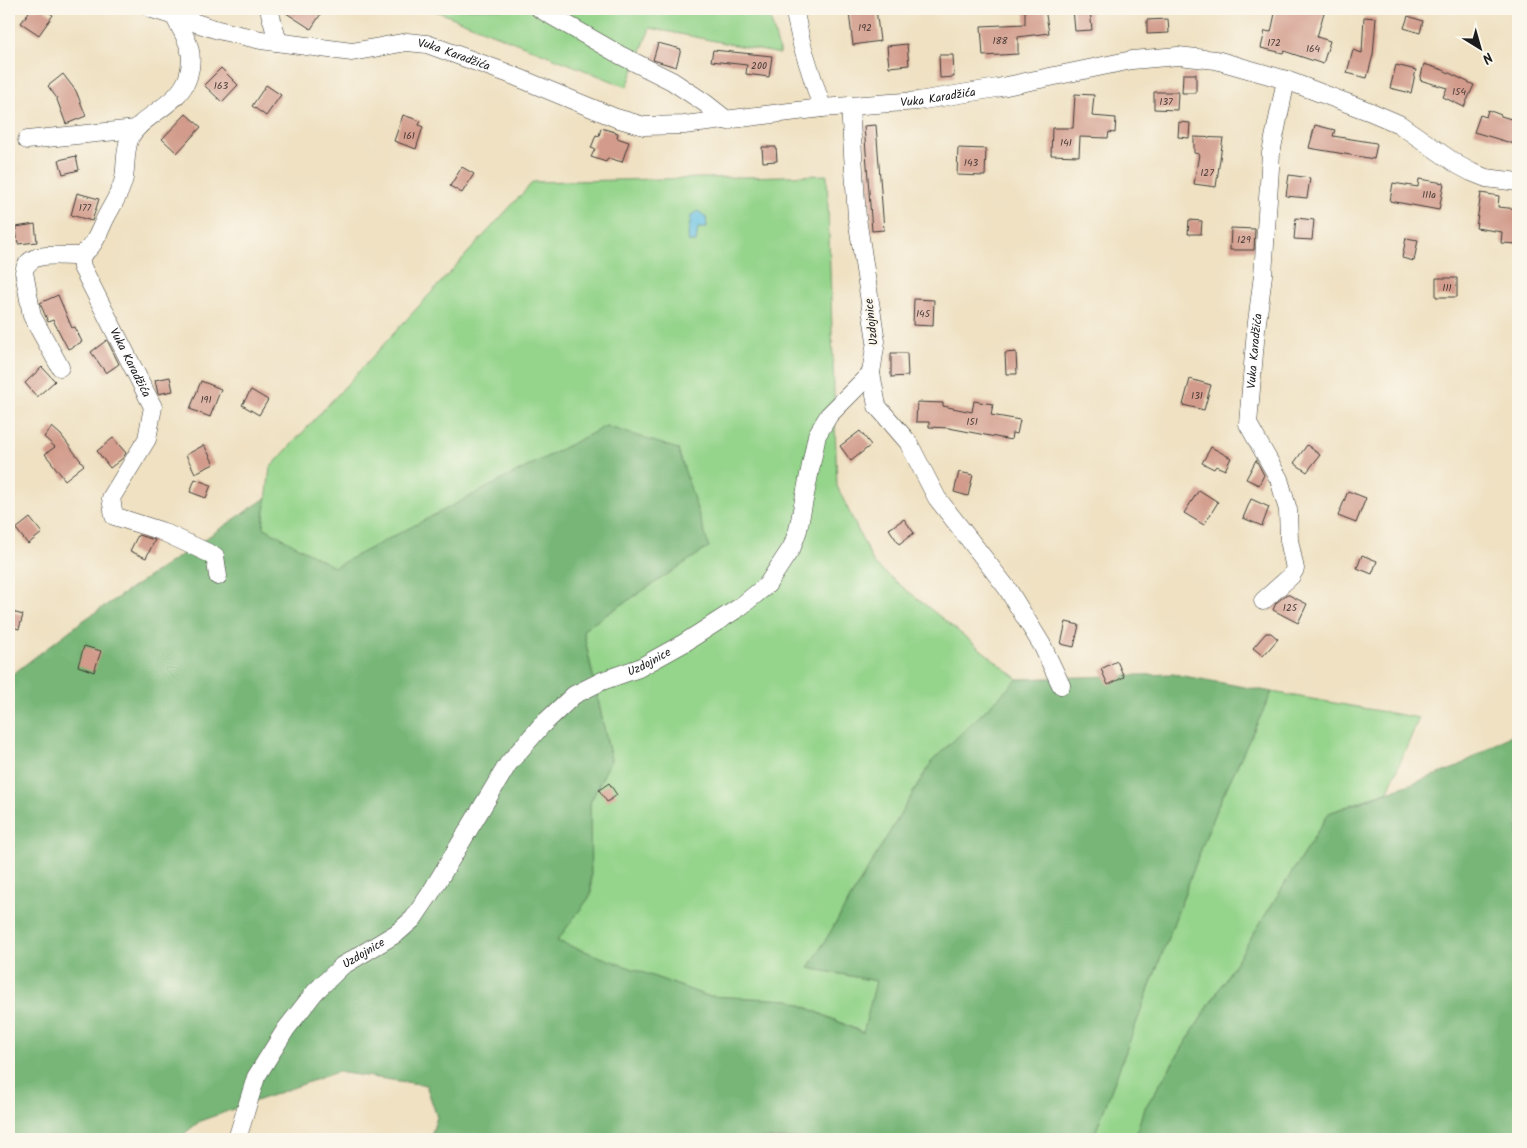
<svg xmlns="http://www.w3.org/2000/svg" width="1527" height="1148" font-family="Kalam,sans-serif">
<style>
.green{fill:#94d48b;stroke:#587854}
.forest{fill:#77b677;stroke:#4a694a}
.water{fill:#66c1e3;stroke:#416e80}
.building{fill:#d29b8b}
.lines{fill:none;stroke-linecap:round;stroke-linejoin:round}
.minor-casing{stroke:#3c3a35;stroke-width:19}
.minor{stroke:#fff;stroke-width:18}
.labels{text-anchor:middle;stroke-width:4.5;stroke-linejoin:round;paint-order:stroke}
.number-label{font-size:10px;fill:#4a3c38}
.street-label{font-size:12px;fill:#1c1c1c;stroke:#fbf7ec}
</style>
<rect width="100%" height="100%" fill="#fbf7ec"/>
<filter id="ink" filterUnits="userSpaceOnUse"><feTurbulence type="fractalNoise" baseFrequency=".02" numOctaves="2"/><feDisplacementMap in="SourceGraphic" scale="10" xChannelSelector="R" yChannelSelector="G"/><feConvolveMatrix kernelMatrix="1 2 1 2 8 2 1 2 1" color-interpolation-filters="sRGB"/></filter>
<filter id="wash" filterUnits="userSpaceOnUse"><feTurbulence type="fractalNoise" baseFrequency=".0096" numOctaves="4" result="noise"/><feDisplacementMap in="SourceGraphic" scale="20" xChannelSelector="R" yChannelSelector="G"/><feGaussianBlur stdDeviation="1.12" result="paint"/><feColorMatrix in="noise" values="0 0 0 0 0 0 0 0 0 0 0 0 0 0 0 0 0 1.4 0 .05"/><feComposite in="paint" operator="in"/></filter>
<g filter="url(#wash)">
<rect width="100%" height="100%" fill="#efe1c2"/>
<!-- green -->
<path class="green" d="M431 9H768L780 54 650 28 627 87Z
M827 175 837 486 874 564 1018 679 932 761 809 968 876 981 864 1033 790 1000 707 996 556 941 591 895 590 803 611 760 583 630 709 547 606 426 334 568 263 527 270 468 533 182Z
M1272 692 1419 718 1388 791 1329 813 1143 1111 1135 1139H1093L1215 812Z"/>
<!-- forest -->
<path class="forest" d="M606 426 678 449 709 547 583 630 611 760 590 803 591 895 557 941 707 996 790 1000 863 1033 876 981 809 968 932 761 1018 679 1173 674 1272 692 1215 812 1093 1139H430L437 1117 426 1085 337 1072 200 1121 178 1139H9V677L81 622 266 498 263 527 334 567Z
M1518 731V1139H1135L1143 1111 1329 813 1455 768Z"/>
<!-- water -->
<path class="water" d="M698 211 706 217 707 228H698L696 242H689L688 236 691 216Z"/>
<g id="blocks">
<!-- building -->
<path class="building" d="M31 9H44L53 15 39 35 21 23Z
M280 9H324L311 29Z
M876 9 880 41 853 45 849 13Z
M1025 9H1045L1049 33 1018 37V54L983 56 981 26 1025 24Z
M1073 9H1090L1092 30 1075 31Z
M1276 9H1325L1317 37 1330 41 1323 64 1284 51 1283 53 1261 48 1265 31 1271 32Z
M1408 16 1423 21 1420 33 1404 28Z
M1364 17 1376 18 1373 55 1367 78 1347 73 1353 50 1362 53Z
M1168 19 1169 33 1147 34V20Z
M658 43 681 49 676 67 653 60Z
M907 44 909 65 889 67 887 46Z
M713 50 772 56 769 77 746 74 747 65 711 61Z
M939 55H953L954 77 940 78Z
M1424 64 1443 70 1474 85 1464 107 1443 97 1447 88 1420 80Z
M1396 65 1416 70 1411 93 1390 88Z
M221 68 238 85 222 102 204 85Z
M63 74 76 91 86 116 66 124 56 97 48 86Z
M1183 74H1196V93H1182Z
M266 85 281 95 266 116 252 106Z
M1154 92H1178L1177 110 1154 109Z
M1075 94 1094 95 1092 116 1116 118 1115 133 1109 132 1108 138 1080 137 1079 156 1051 155 1052 128H1073Z
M1488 110 1501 115V116L1518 121V145L1474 132 1480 115 1486 117Z
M186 114 201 127 177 153 162 139Z
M403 115 421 121 419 125 423 127 416 149 394 141Z
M1179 122 1190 123 1189 138 1178 137Z
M876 125 884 230 872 231 864 126Z
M1315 125 1335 130 1333 136 1376 143 1377 144 1374 159 1309 148Z
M601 128 618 133 617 138 629 142 622 162 608 158 606 162 591 157 595 149 591 148 596 135 599 136Z
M1194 137 1223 138 1216 187 1194 184 1199 154 1194 153Z
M762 147H776L777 161 763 162Z
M958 148 986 149 985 176 957 175Z
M76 156 79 170 63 174 59 160Z
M462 167 474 174 462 193 450 186Z
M1289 175 1310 178 1307 198 1286 196Z
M1419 179 1444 183 1439 210 1390 201 1393 183 1418 187Z
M77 193 99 199 92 221 71 215Z
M1481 193 1499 196 1498 207 1518 209V244L1501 243 1502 232 1476 228Z
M1296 218 1314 220 1312 240 1294 239Z
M1189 220 1202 221 1201 234H1188Z
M35 224 37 242 18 244 16 227Z
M1231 228 1255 229 1254 250H1230Z
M1406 238 1418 240 1414 261 1402 258Z
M1436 278H1457V297H1436Z
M58 295 72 328 75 327 82 342 68 349 53 320 48 322 40 303Z
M914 299 934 300 933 326 913 325Z
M107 340 119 364 106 373 91 352Z
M1016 352 1017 374H1006L1005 353Z
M891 353H907L908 376 891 377Z
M42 367 55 381 37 397 25 383Z
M170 377 173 391 158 394 155 380Z
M1190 379 1211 385 1204 410 1183 405Z
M201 381 221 389 210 417 190 409Z
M251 390 268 400 259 415 242 405Z
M974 401 993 404 991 415 1020 420 1017 434 1012 433 1011 440 949 428 929 427V422H916L917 402 943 403V406L972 412Z
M52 427 61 435 84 465 65 480 45 454 55 447 44 437Z
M860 431 871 445 851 461 840 446Z
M113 438 126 453 123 458 110 468 97 451Z
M204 445 214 464 195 473 186 455Z
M1307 445 1320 455 1307 472 1294 463Z
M1211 447 1231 458 1225 470 1216 466 1214 469 1202 463Z
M1256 460 1264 475 1259 485 1246 479Z
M959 472 973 475 968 496 954 492Z
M195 479 211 485 206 498 190 492Z
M1199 490 1218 502 1204 525 1184 513Z
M1348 491 1366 498 1356 523 1338 516Z
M1251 499 1269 507 1262 526 1243 518Z
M30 518 42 533 28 544 16 529Z
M904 519 914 533 899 544 889 529Z
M138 535 155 540 146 558 130 551Z
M1362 555 1377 561 1372 574 1357 568Z
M1287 594 1307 604 1298 623 1273 610 1276 603Z
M9 611 23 615 19 629 9 626Z
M1066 622 1079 625 1074 647 1061 644Z
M1266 633H1271L1278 639 1263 656 1253 648Z
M84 646 101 651 94 672 78 666Z
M1117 661 1124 677 1108 685 1101 669Z
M609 783 617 795 607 802 599 790Z"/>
</g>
</g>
<g filter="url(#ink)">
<use href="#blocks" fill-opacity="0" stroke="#3c3a35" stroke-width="1"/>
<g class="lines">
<!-- minor casing -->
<g class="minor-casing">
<g id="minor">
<path id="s1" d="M152 9 218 30 261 40 352 52 407 42 427 44 507 73 616 118 644 126 684 125 822 108 918 101 997 88 1132 60 1178 56 1216 60 1286 80 1371 112 1399 124 1458 165 1471 172 1486 178 1518 182"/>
<path d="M269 9 278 42"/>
<path d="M540 9 620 55 672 81 705 103 728 121"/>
<path d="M794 9 802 45 822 108"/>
<path id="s2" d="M174 16C186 38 196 51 188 77 179 106 137 117 129 140 125 151 126 166 124 178 121 193 112 205 105 219 98 234 95 246 80 256L82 267 153 407 147 439 111 498 114 516 161 531 215 556 218 576"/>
<path d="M27 140 136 129"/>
<path d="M60 367 32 316 24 272C28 249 62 257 80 256"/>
<path d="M871 373 877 406 908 442 937 498 1007 588 1042 645 1061 685"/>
<path id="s3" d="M1263 601 1291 576 1295 569 1289 540 1288 510 1279 479 1248 424 1256 330 1263 275 1271 153 1286 80"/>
<path id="s4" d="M237 1139 256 1077 286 1029 315 992 342 966 397 933 413 919 430 894 508 764 541 726 574 695 602 681 639 668 684 643 740 607 767 585 792 547 798 530 817 435 829 415 871 373 876 341 857 218 850 106"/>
</g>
</g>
<!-- minor -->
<use href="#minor" class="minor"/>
</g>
</g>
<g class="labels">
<!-- number labels -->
<g class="number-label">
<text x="865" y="31">192</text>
<text x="1000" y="44">188</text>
<text x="1274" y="46">172</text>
<text x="1313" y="52">164</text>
<text x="759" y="69">200</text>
<text x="221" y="89">163</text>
<text x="1459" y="95">154</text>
<text x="1166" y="105">137</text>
<text x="409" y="139">161</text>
<text x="1066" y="146">141</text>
<text x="971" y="166">143</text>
<text x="1207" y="176">127</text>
<text x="1429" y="198">111a</text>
<text x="85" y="211">177</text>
<text x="1244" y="243">129</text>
<text x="1447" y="291">111</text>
<text x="923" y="317">145</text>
<text x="1197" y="399">131</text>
<text x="206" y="403">191</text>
<text x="972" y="425">151</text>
<text x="1290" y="611">125</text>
</g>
<!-- street labels -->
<g class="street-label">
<text dy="4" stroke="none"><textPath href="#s1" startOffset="310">Vuka Karadžića</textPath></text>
<text dy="4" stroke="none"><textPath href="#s1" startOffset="809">Vuka Karadžića</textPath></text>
<text transform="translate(871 322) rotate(-96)" y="4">Uzdojnice</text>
<text dy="4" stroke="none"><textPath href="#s3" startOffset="274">Vuka Karadžića</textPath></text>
<text dy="4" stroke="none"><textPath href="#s2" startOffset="400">Vuka Karadžića</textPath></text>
<text dy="4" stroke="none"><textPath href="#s4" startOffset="651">Uzdojnice</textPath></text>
<text dy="4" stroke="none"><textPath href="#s4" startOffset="231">Uzdojnice</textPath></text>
</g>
</g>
<!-- margin -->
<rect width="1527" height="1148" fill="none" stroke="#fbf7ec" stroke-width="30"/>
<!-- north arrow -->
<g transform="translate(1480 48) rotate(143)" stroke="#fbf7ec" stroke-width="4" paint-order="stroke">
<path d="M0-4L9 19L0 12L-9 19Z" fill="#1c1c1c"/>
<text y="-8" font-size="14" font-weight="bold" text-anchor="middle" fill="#1c1c1c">N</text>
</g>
</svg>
